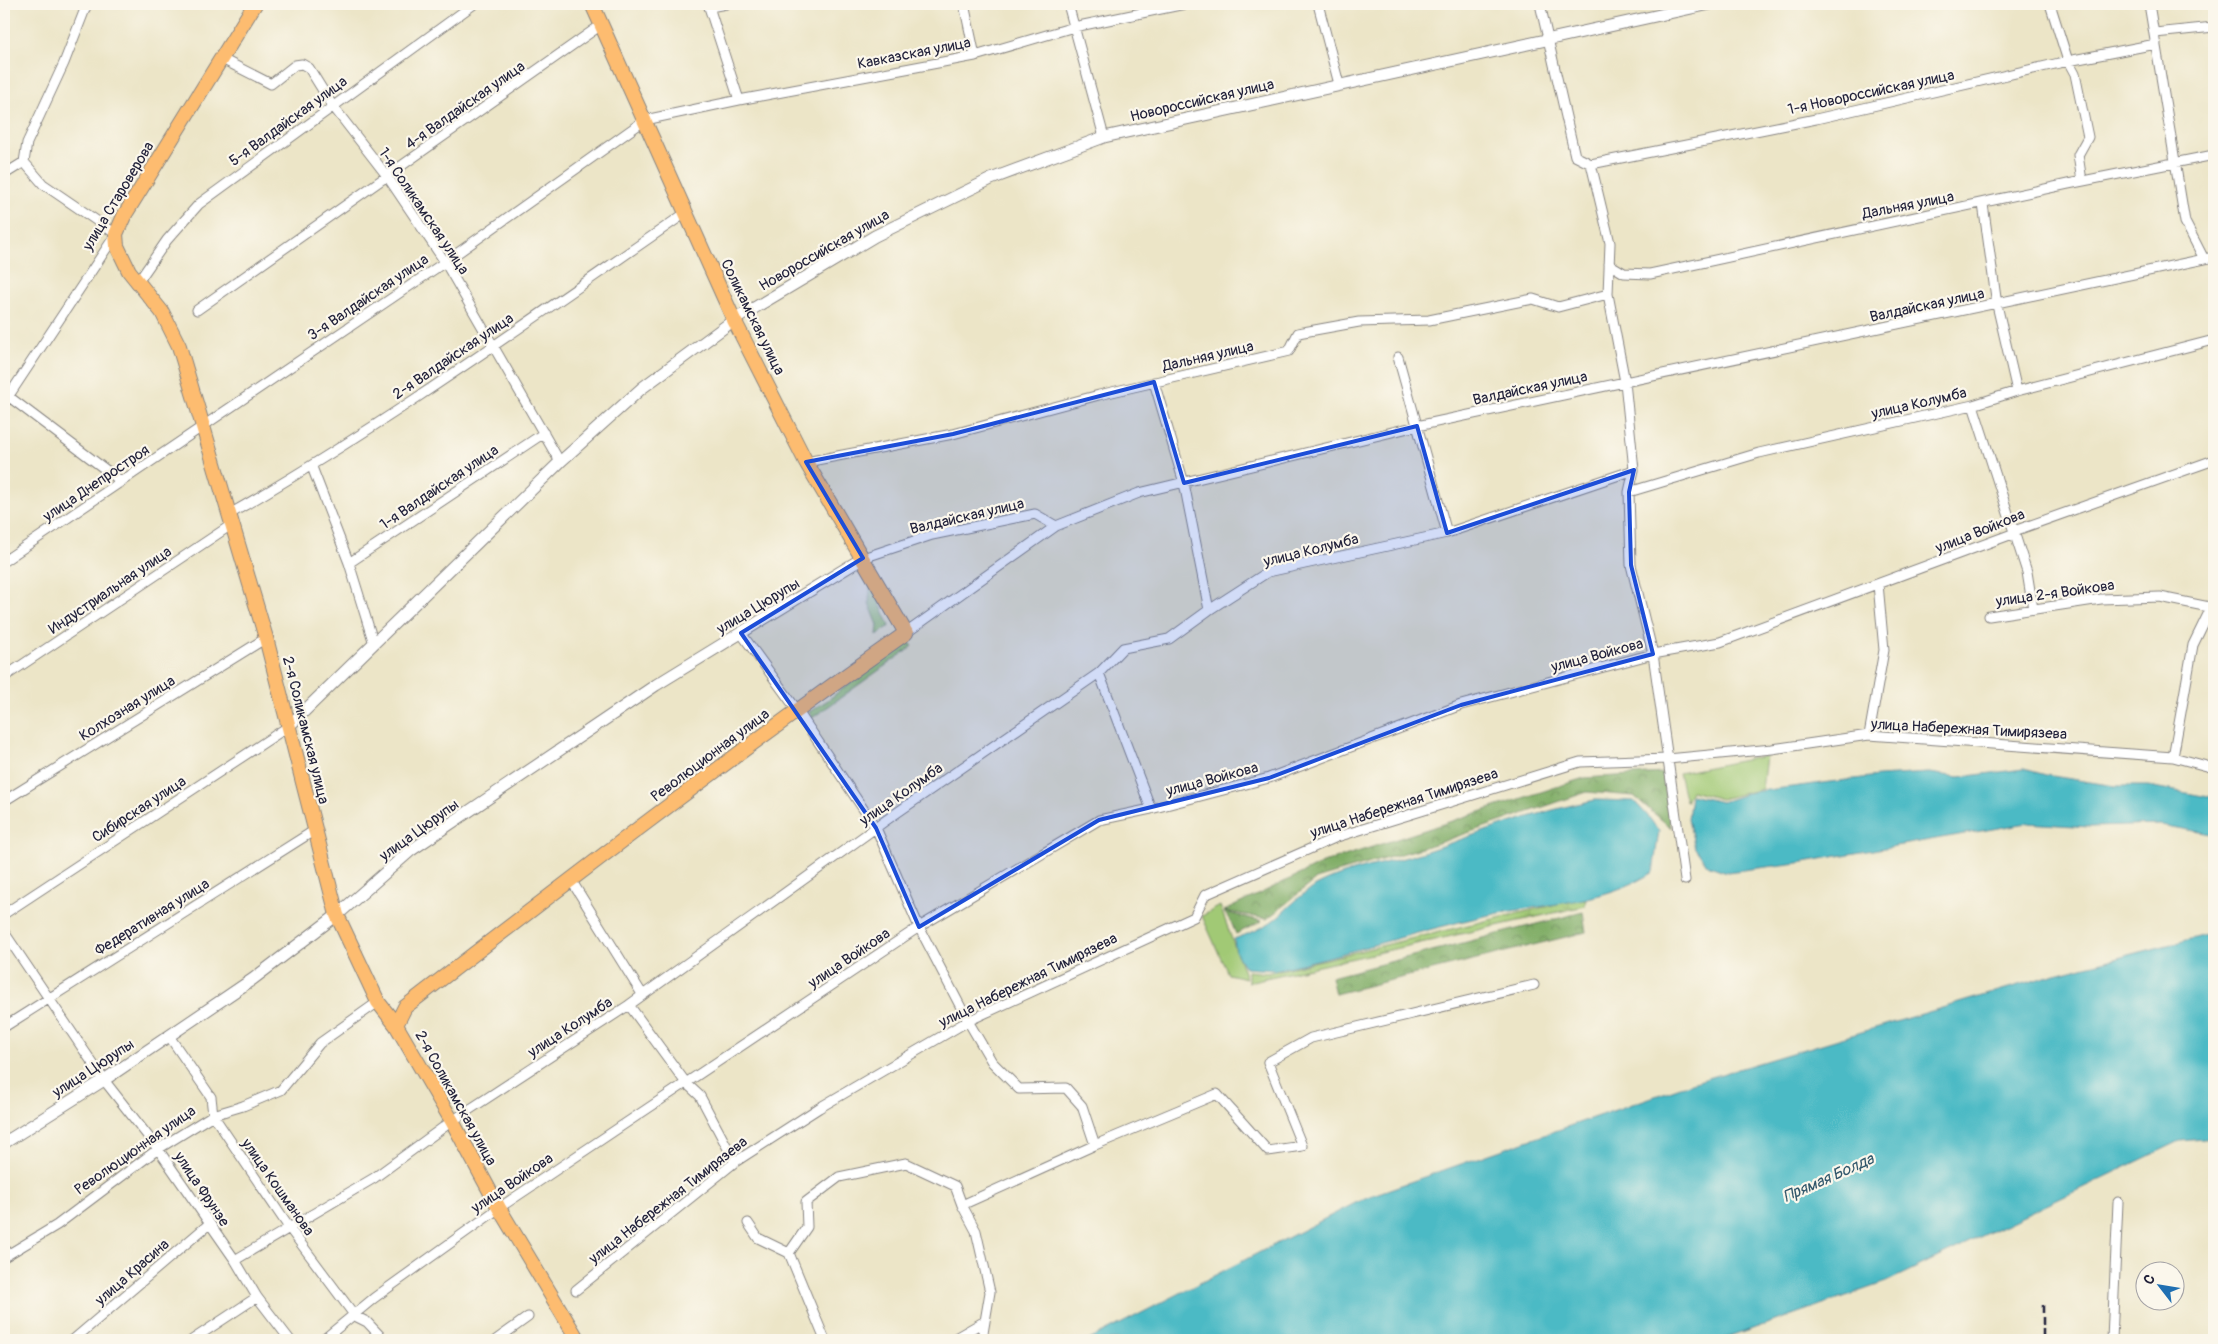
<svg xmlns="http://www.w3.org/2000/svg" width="2218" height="1344" font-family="Pangolin,sans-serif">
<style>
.green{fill:#a1c974;stroke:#627658}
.forest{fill:url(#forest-crowns);stroke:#516850}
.wetland{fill:url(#wetland-marsh);stroke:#627658}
.water{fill:#4cbac5;stroke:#376e80}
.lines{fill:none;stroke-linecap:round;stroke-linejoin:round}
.minor-casing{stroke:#878481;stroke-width:11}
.tertiary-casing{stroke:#878481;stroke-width:13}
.primary-casing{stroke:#878481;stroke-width:16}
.minor{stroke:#fff;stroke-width:9}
.tertiary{stroke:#fff;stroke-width:11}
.primary{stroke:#fdbc70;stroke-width:14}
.rail{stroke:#22223b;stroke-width:2.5;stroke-dasharray:8 4;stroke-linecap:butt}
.marked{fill:#1d4ed8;fill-opacity:0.2;stroke:#1d4ed8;stroke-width:4;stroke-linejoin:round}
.labels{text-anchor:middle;stroke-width:4.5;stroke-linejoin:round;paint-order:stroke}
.street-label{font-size:15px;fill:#22223b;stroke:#fbf7ec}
.water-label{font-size:16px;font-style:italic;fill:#31576b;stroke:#fbf7ec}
</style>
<defs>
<pattern id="forest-crowns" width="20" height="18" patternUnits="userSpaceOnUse" patternTransform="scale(1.25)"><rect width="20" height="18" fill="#80ad66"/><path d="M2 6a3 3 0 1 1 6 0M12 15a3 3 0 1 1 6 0" fill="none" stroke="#688c55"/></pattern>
<pattern id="wetland-marsh" width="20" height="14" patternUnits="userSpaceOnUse" patternTransform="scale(1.25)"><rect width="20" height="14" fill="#a1c974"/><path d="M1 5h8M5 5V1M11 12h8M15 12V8" fill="none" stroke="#8aac65"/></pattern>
</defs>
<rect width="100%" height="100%" fill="#fbf7ec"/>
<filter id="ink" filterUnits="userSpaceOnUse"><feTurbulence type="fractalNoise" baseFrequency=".02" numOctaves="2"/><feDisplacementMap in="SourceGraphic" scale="10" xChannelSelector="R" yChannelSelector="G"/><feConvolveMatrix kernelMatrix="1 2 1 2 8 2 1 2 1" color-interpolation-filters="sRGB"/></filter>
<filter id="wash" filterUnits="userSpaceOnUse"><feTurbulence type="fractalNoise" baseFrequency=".0096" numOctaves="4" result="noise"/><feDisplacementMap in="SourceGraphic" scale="20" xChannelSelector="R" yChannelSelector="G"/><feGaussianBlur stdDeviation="1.12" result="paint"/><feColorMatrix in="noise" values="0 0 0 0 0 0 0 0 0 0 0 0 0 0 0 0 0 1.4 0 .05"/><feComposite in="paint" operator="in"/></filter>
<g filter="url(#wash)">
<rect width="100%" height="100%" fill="#ece5c7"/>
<!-- green -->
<path class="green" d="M870 581 890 626 877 635 878 625 869 603Z
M906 639 913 646 812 718 809 712 828 700Z
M1766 756 1762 789 1721 799 1691 791 1686 802 1679 773Z
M1220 906 1246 978 1228 974 1202 916Z"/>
<!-- forest -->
<path class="forest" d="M1663 773 1671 828 1634 796 1587 792 1435 844 1316 879 1267 919 1224 911 1323 863 1584 778Z
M1224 912 1262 921 1236 934 1231 922Z
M1583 912 1586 932 1335 994 1331 977Z"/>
<!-- wetland -->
<path class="wetland" d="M1586 897 1585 906 1248 982V971L1267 973Z"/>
<!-- water -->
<path class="water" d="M2024 769 2046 775 2115 786H2148L2214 798V837L2210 834 2161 825 2090 827 2027 823 1798 863 1727 872 1707 865 1695 848 1688 819 1691 795 1722 802 1752 792 1878 776 1929 773 1959 777Z
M1595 800 1634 801 1648 816 1659 831 1653 872C1604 904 1540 904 1485 916 1414 932 1345 955 1274 970L1245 968 1236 953 1234 939C1248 934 1262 929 1275 919 1289 908 1300 894 1316 886 1347 869 1386 864 1421 853 1478 834 1535 812 1595 800Z
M2214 933V1138L2180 1141 1886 1282 1721 1340H1089L1367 1197 1695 1082 2052 975Z"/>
</g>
<g filter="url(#ink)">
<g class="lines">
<!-- minor casing -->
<g class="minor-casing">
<path id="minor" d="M708 4 739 100
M964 4 975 56
M1068 4 1104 137
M1318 4 1339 84
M1540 4 1575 156 1591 164 1610 243 1608 294 1625 382 1634 470 1629 492 1631 565 1653 654 1685 880
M2050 4 2068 61 2075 74 2088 137 2078 155 2082 181
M2149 4 2185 222 2204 259
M710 7 726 4
M2155 33 2214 27
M222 59 271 84 295 65 302 64 309 68 332 105 387 176 445 262 560 462
M24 162 27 143 64 63 87 4
M1591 164 1816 119 2068 61 2156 44
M4 169 8 172 24 162 43 184 116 234 4 403
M1983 204 1997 305 2017 391
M1609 264 1624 273 1650 274 2068 184 2214 155
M138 282 167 240 199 204 474 4
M197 310 601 25
M1398 357 1447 533
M1154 382 1184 483 1209 610
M8 396 122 482
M1973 405 2027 572 2033 609
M806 462 953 434 1099 395 1289 351 1298 333 1359 322 1429 320 1533 299 1558 307 1608 294
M312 467 349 563 374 644
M1629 492 1759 453 1973 405 2017 391 2214 340
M228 515C387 424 536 316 687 212
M863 558 932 535 1035 514 1056 526 1139 493 1417 426 2214 257
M4 561 445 262 645 120 739 100 975 56 1074 27 1185 4
M349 563 544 433
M1989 616 2101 599 2160 597 2214 608
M741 633 797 710 876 828 919 927 968 1021 992 1062 1019 1089 1066 1088 1082 1106 1095 1145
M906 633 1056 526
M1099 673 1151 809
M4 677 231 525
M1869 735 1884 650 1878 584
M2173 757 2193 645 2212 606
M4 801 266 638
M571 880 642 994
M4 914 289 726
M4 932 104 1080 158 1149 235 1260 257 1297 290 1340
M629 1005 686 1083 700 1096 735 1162
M4 1027 315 830
M169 1036 211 1097 213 1115 290 1229 355 1316 367 1322 384 1340
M962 1205 1095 1145 1217 1094 1268 1151 1302 1146 1268 1062 1311 1038 1534 985
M748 1223 758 1238 789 1253 825 1340
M789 1253 807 1227 806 1202 839 1177 906 1163 955 1186 962 1205 976 1231 990 1292 982 1339
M4 1257 57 1225 158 1149 213 1115 243 1106 281 1090 320 1043 378 1002
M235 1260 374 1178 452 1121 629 1005 885 821 1099 673 1123 648 1169 639 1209 610 1268 572 1447 533 1634 470
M576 1290 735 1162 819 1108 968 1021 1194 917 1205 895 1337 837 1580 762 1668 759 1772 749 1869 735 2173 757 2214 768
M73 1340 209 1224
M192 1340 257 1297
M323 1340 374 1298 499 1208 919 927 1099 820 1151 809 1269 778 1461 705 1653 654 1720 642 2015 533 2017 530 2214 460
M496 1340 528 1317
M952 1340 985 1321
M2112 1340 2118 1202"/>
</g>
<!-- tertiary casing -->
<g class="tertiary-casing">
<path id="tertiary" d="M289 726 560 462 642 388 734 320 875 236 991 179 1104 137 1710 4
M4 1143 104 1080 253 979 337 915 410 851 656 685 863 558"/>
</g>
<!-- primary casing -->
<g class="primary-casing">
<path id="primary" d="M255 4 124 216 116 234 117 246 129 271 162 312 179 346 266 638 337 915 378 1002 396 1025 452 1121 499 1208 578 1340
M396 1025 405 1007C570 880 735 753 906 633L806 462 734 320 592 4"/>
</g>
<!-- minor -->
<use href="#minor" class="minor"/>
<!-- tertiary -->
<use href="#tertiary" class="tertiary"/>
<!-- primary -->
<use href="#primary" class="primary"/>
<!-- rail -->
<path class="rail" d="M2043 1305V1340"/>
</g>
</g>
<!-- marked area -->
<path class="marked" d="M1154 382 1184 483 1417 426 1447 533 1634 470 1629 492 1631 565 1653 654 1461 705 1269 778 1099 820 919 927 876 828 741 633 863 558 806 462 953 434Z"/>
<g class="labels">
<!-- street labels -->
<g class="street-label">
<text transform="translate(914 53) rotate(-11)" y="5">Кавказская улица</text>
<text transform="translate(1871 92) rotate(-12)" y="5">1-я Новороссийская улица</text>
<text transform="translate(1202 100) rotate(-13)" y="5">Новороссийская улица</text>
<text transform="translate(465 105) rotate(-35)" y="5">4-я Валдайская улица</text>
<text transform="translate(288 121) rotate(-36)" y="5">5-я Валдайская улица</text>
<text transform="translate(118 196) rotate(-59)" y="5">улица Староверова</text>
<text transform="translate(1908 205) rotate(-11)" y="5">Дальняя улица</text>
<text transform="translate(424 211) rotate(56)" y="5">1-я Соликамская улица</text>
<text transform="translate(824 250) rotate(-30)" y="5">Новороссийская улица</text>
<text transform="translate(368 297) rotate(-34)" y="5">3-я Валдайская улица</text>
<text transform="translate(1927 305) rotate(-12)" y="5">Валдайская улица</text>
<text transform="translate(753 317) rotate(64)" y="5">Соликамская улица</text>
<text transform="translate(453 356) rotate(-34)" y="5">2-я Валдайская улица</text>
<text transform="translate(1208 356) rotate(-13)" y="5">Дальняя улица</text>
<text transform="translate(1530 388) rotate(-12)" y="5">Валдайская улица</text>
<text transform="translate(1919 403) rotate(-13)" y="5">улица Колумба</text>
<text transform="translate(96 483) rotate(-34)" y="5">улица Днепростроя</text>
<text transform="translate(439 487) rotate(-34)" y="5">1-я Валдайская улица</text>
<text transform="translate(967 516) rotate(-13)" y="5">Валдайская улица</text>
<text transform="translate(1980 531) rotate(-22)" y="5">улица Войкова</text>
<text transform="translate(1311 550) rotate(-14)" y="5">улица Колумба</text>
<text transform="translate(110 590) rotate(-34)" y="5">Индустриальная улица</text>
<text transform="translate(2055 593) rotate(-8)" y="5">улица 2-я Войкова</text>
<text transform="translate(758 606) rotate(-31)" y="5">улица Цюрупы</text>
<text transform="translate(1597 655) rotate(-15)" y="5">улица Войкова</text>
<text transform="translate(127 708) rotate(-32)" y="5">Колхозная улица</text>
<text transform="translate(1969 729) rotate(3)" y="5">улица Набережная Тимирязева</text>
<text transform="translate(306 730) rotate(76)" y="5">2-я Соликамская улица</text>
<text transform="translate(710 755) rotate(-37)" y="5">Революционная улица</text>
<text transform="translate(1212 779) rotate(-15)" y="5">улица Войкова</text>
<text transform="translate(901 794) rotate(-35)" y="5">улица Колумба</text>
<text transform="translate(1404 803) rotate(-18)" y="5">улица Набережная Тимирязева</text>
<text transform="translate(139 809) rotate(-33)" y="5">Сибирская улица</text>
<text transform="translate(419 830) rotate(-36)" y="5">улица Цюрупы</text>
<text transform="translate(152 917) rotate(-32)" y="5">Федеративная улица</text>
<text transform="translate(849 958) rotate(-34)" y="5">улица Войкова</text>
<text transform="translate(1028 980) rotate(-26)" y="5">улица Набережная Тимирязева</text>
<text transform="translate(570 1027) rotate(-33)" y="5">улица Колумба</text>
<text transform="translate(93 1068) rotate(-33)" y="5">улица Цюрупы</text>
<text transform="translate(456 1098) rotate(61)" y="5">2-я Соликамская улица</text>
<text transform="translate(135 1150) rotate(-35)" y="5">Революционная улица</text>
<text transform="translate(512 1183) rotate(-34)" y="5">улица Войкова</text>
<text transform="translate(278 1187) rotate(55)" y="5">улица Кошманова</text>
<text transform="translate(202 1189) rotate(56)" y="5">улица Фрунзе</text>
<text transform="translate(668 1200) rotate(-38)" y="5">улица Набережная Тимирязева</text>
<text transform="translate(132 1272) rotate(-41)" y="5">улица Красина</text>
</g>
<!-- water labels -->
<g class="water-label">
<text transform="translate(1828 1177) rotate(-24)" y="6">Прямая Болда</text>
</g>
</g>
<!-- margin -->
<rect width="2218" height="1344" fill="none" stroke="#fbf7ec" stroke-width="20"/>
<!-- north arrow -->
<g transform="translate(2160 1286) rotate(301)"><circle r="24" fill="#fbf7ec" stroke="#a4a2a5"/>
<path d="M0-4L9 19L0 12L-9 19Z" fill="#1f6fb2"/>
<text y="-8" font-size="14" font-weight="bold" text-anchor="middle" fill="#22223b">С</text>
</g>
</svg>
